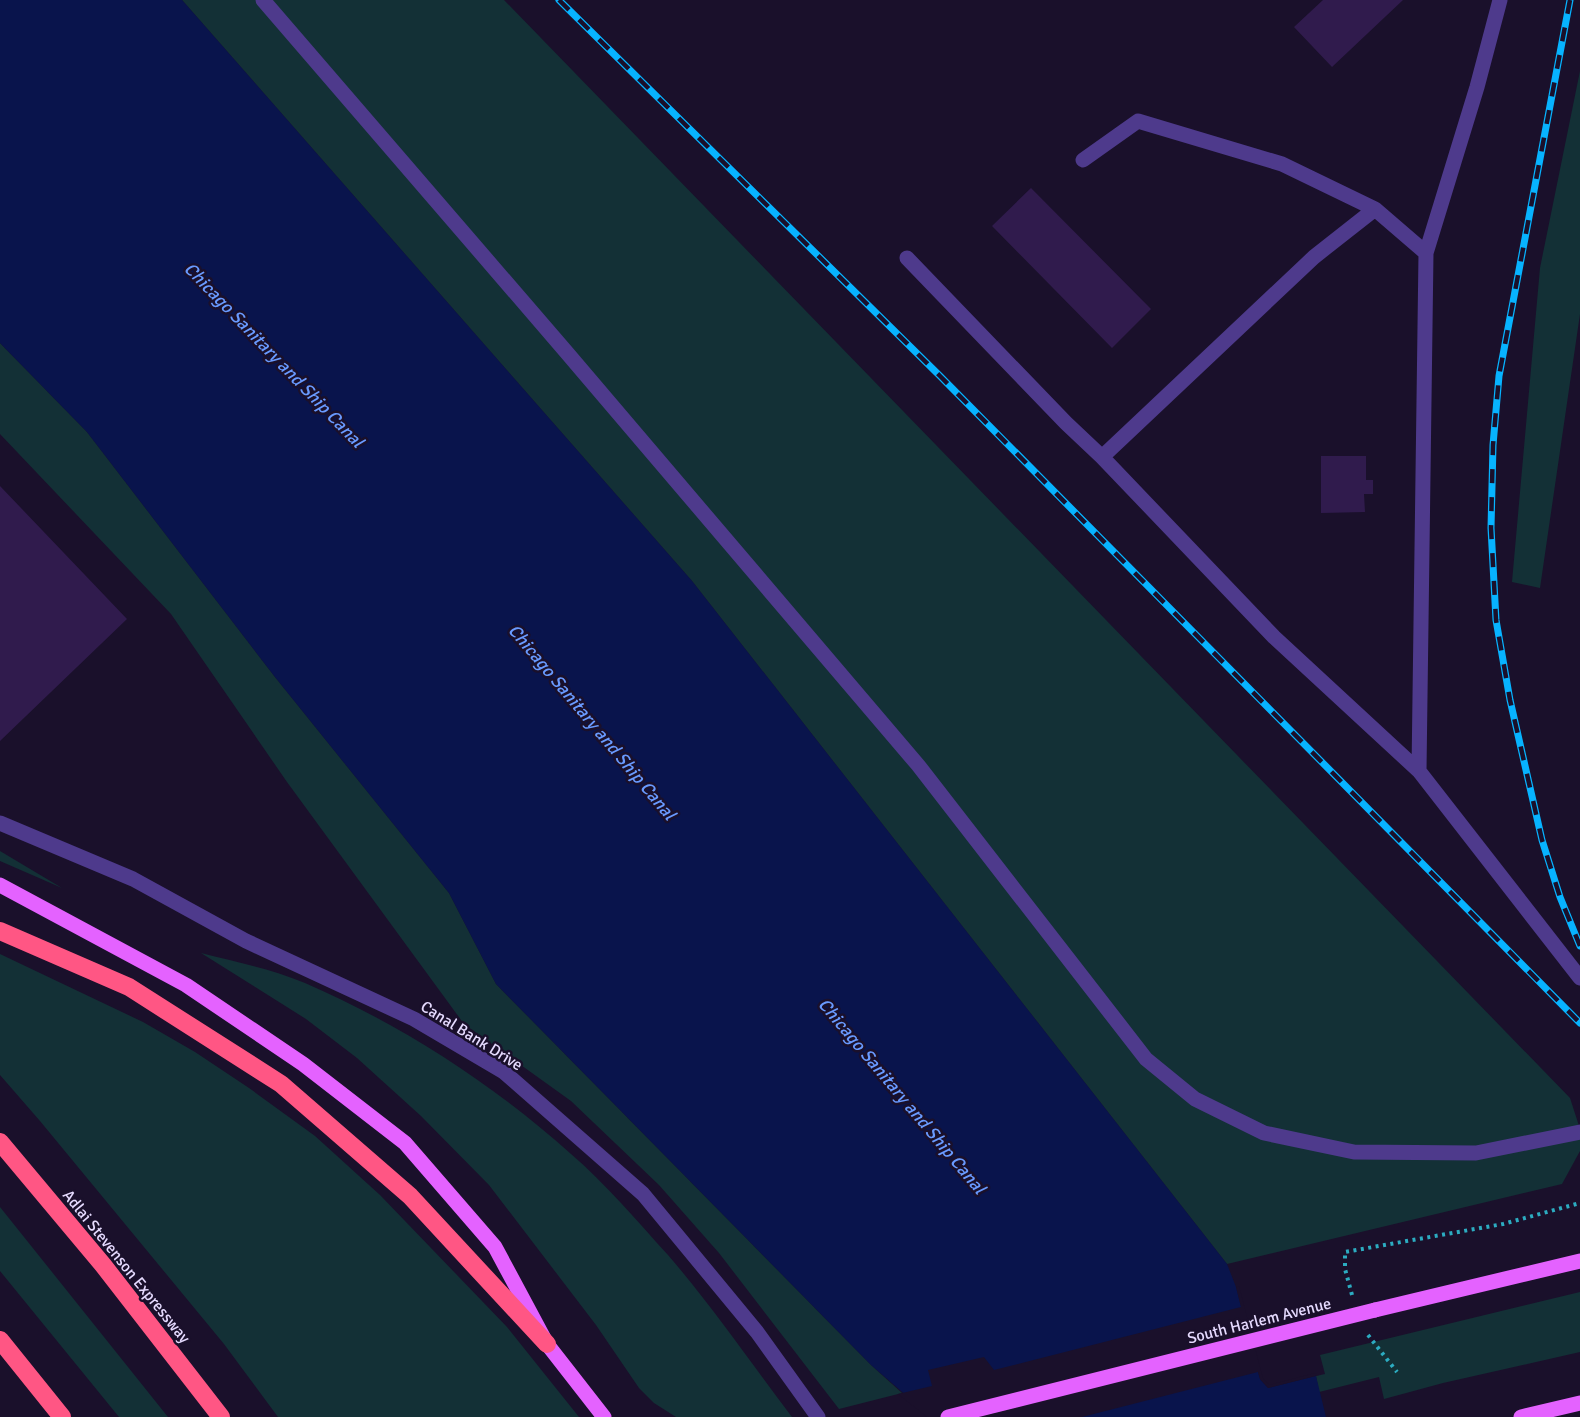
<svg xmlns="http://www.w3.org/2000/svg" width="1580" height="1417" font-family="Signika,sans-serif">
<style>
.green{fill:#133036}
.water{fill:#09144c}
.pier{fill:#1a102b}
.building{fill:#301b4d}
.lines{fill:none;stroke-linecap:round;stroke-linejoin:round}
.path{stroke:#2cacc1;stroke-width:4;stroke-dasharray:3 4.5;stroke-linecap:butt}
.service{stroke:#4e3a8c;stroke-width:15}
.minor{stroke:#4e3a8c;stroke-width:15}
.primary{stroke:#e462ff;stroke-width:15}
.motorway{stroke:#ff5684;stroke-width:18}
.rail-casing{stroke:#07b3ff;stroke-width:7}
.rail{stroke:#1a102b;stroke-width:4.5;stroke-dasharray:14;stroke-linecap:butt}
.primary-bridge{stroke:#e462ff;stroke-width:15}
.labels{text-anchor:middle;stroke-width:5;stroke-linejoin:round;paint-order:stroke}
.street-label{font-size:16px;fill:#e6dbff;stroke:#1a102b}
.water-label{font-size:18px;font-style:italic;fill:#699aff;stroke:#1a102b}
</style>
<rect width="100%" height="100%" fill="#1a102b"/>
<!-- green -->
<path class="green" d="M182 0H504L1570 1098 1580 1129V1151L1562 1184 1227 1264 692 581Z
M1580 71V314L1540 588 1512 582 1540 268Z
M0 343 87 432 275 677 449 893 496 984 871 1365 902 1393 839 1409 719 1253 659 1185 571 1101 464 1024 287 782 171 614 0 434Z
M0 851 62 888 0 861Z
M201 953C236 962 272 969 305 983 402 1025 493 1084 571 1154 606 1184 637 1221 668 1255 712 1306 751 1363 792 1417H676L654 1403 639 1388 596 1325 489 1185 421 1116 357 1058 306 1019Z
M0 954 143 1022 195 1052 249 1088 315 1136 380 1195 507 1327 579 1417H278L224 1344 40 1121 0 1075Z
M0 1207 168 1417H119L0 1271Z
M1580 1292V1352L1443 1383 1384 1399 1379 1377 1319 1392 1316 1376 1325 1374 1320 1355Z"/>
<!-- water -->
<path class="water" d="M0 0H182L692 581 1227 1264 1236 1287 1260 1379 1268 1388 1316 1376 1326 1417H931L871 1365 496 984 449 893 275 677 87 432 0 343Z"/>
<!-- pier -->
<path class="pier" d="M1239 1286 1261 1371 1263 1378 1269 1385 1315 1373 1319 1375 1268 1388 1260 1379 1258 1372 1082 1417H927L898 1394 932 1386 928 1370 984 1357 994 1370 1241 1307 1236 1287Z"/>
<!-- building -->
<path class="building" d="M1323 0H1403L1332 67 1294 27Z
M1031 188 1151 309 1112 348 992 226Z
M1321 456H1366V480H1373V494H1364L1365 512 1321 513Z
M0 486 127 619 0 741Z"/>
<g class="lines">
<!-- path -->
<path class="path" d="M1352 1295 1345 1269V1252L1503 1224 1580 1203
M1368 1335 1397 1372"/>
<!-- service -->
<path class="service" d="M1083 160 1138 121 1282 164 1375 209
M1426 253 1477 87 1500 0
M907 258 1066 423 1102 457
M1419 771 1426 253 1375 209 1314 257 1102 457 1274 637 1419 771 1580 978
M0 823 133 879 246 941 414 1019 504 1072 643 1194 757 1332 818 1417"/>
<!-- minor -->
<path class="minor" d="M263 0 568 354 918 765 1146 1059 1195 1099 1264 1133 1354 1152 1476 1153 1580 1132"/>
<!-- primary -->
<path class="primary" d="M0 885 186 985 303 1064 405 1143 495 1247 547 1344 604 1417
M1375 1310 1580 1261
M1521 1417 1580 1403"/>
<!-- motorway -->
<path class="motorway" d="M0 931 129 987 281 1084 410 1196 547 1344
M0 1142 103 1265 221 1417
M0 1340 62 1417"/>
<!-- rail casing -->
<g class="rail-casing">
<path id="rail" d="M559 0 940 376 1580 1023
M1570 0 1499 376 1493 445 1491 528 1496 620 1510 700 1542 840 1560 897 1580 946"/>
</g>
<!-- rail -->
<use href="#rail" class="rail"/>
<!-- primary-bridge -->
<path class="primary-bridge" d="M948 1417 1375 1310"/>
</g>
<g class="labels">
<!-- street labels -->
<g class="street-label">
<text transform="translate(472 1035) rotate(32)" y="6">Canal Bank Drive</text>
<text transform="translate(127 1266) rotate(51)" y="6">Adlai Stevenson Expressway</text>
<text transform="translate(1259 1320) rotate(-14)" y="6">South Harlem Avenue</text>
</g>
<!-- water labels -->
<g class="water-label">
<text transform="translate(274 355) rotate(46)" y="6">Chicago Sanitary and Ship Canal</text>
<text transform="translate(592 722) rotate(50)" y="6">Chicago Sanitary and Ship Canal</text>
<text transform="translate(902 1096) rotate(50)" y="6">Chicago Sanitary and Ship Canal</text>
</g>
</g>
</svg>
